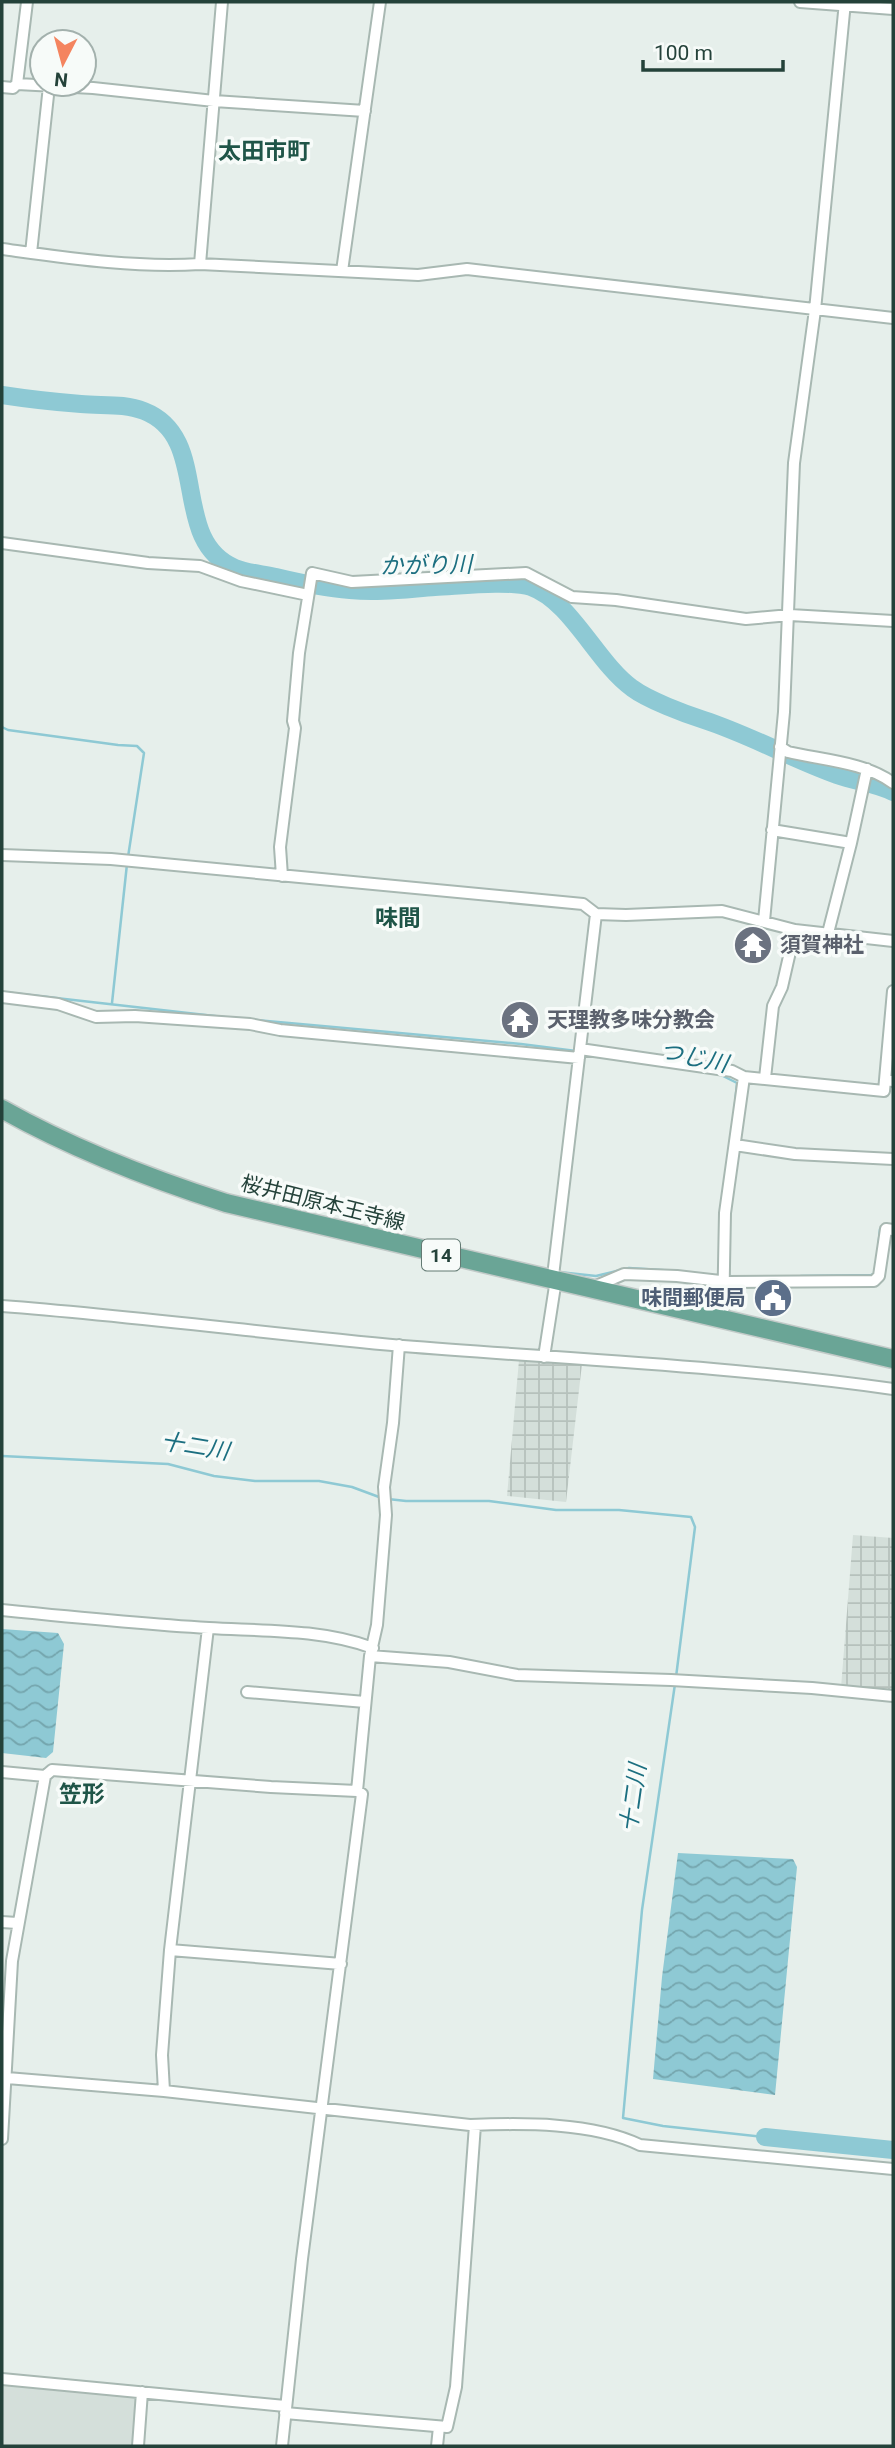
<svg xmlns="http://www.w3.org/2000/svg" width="895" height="2448" font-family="Roboto,'Noto Sans JP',sans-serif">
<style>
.built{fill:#d4dfda}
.industrial{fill:url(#industrial-grid)}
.water{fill:url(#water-waves)}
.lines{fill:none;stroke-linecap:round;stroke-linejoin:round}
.stream{stroke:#8ec9d4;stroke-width:2.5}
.river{stroke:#8ec9d4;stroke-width:18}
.minor-casing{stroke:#a8b8b2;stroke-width:14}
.primary-casing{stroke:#c2cac8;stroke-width:21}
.minor{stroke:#fff;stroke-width:10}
.primary{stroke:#6aa596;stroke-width:18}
.labels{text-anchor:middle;stroke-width:7;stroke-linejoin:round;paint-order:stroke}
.shield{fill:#f7fbf9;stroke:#637a73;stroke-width:2}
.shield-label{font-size:19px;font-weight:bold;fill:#24423a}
.worship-label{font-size:21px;font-weight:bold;fill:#5b616d;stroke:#f7fbf9;text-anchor:start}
.street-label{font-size:21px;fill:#24423a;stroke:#f7fbf9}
.service-label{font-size:21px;font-weight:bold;fill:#4e5e75;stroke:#f7fbf9;text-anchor:end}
.neighbourhood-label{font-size:23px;font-weight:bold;fill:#1f5548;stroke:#f7fbf9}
.water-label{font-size:23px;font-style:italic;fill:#1c6f80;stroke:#f7fbf9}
</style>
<defs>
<pattern id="industrial-grid" width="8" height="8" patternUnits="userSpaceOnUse" patternTransform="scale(1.75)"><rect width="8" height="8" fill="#d4dfda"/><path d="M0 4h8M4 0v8" fill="none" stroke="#b6c1bc"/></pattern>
<pattern id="water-waves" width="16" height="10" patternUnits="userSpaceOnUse" patternTransform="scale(1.75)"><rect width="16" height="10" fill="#8ec9d4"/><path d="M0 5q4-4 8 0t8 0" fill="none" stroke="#74a5ad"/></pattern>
</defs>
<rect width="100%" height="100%" fill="#e6efeb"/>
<!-- built -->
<path class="built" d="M2 2384 139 2397 134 2446H2Z"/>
<!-- industrial -->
<path class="industrial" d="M519 1360 582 1364 566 1502 507 1496Z
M853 1535 893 1538V1692L841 1688Z"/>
<!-- water -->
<path class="water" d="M2 1629 58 1633 64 1644 53 1752 46 1758 2 1753Z
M678 1853 793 1859 797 1867 775 2095 653 2079 662 1977Z"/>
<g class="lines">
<!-- stream -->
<path class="stream" d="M2 727 8 730 118 745 137 746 144 753 128 857
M12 993 232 1018
M112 1003 127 864
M256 1020 521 1044 576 1051
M721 1075 737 1083 734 1114
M878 1249 880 1229 893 1225
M559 1272 596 1276 629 1268 676 1271
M728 1276 746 1277
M801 1276 871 1275 875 1273
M2 1456 168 1464 214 1476 255 1481H319L352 1487 379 1497
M388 1499 406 1501H489L556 1510H619L691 1517 695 1527 676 1677
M675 1684 642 1910 623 2118 663 2126 765 2137"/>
<!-- river -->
<path class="river" d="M2 395C28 399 55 402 81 404 102 406 124 403 144 411 213 438 168 540 235 568 247 573 263 574 276 577 301 583 325 588 350 590 378 593 407 589 435 587 459 586 508 580 531 587 571 601 597 663 632 688 648 700 685 714 704 720 750 735 792 759 837 775 856 782 876 783 893 792
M765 2137 893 2150"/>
<!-- minor casing -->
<g class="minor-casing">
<path id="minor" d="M800 2 893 9
M17 84 27 2
M2 87 13 88 17 84 93 88 214 101 365 111
M2 249C68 258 133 268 200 264L418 275 467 269 893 318
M31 253 49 86
M200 264 222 2
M342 271 380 2
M2 543 148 563 200 566 241 581 308 595
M780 747 788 752C822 760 865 762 893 783
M772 830 851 843 828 933
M851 843 867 769
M2 855 111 859 583 904 596 914 626 915 722 911 795 930 893 941
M282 876 280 847 295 728 293 721 299 653 312 573 352 582 526 573 572 597 616 600 746 619 790 615 893 621
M764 921 784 712 794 463 815 310 845 2
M2 997 58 1004 96 1017 135 1016 250 1024 280 1030 579 1058
M580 1049 732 1071 744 1077 884 1091 885 1080 893 1081
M765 1078 773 1006 782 987 795 930
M885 1080 893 991
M735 1145 795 1154 893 1159
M589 1289 624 1274 677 1276 729 1282 874 1281 879 1276 886 1229 893 1230
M2 1306C136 1316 269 1334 403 1346 566 1359 731 1366 893 1389
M723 1319 725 1213 744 1077
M544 1357 555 1286 553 1276 596 914
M2 1610C71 1617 140 1624 209 1628 263 1631 322 1629 373 1648
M208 1628 170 1950 341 1964
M370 1656 449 1662 517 1675 671 1680 812 1688 893 1696
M247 1692 365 1702
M2 1772 45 1776
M2 1922 17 1923
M7 2078 164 2091 470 2125C522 2123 592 2122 640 2145L893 2169
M164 2091 162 2055 170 1950
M2 2139 12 1961 45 1776 52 1770 271 1787 357 1791
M2 2379 285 2406
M285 2413 447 2427 456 2387 475 2125
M138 2446 142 2392
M282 2446 302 2259 362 1794 357 1791 370 1656 377 1625 386 1515 384 1487 393 1423 399 1345
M437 2446 439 2427"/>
</g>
<!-- primary casing -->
<g class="primary-casing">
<path id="primary" d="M2 1109C73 1149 148 1178 226 1203L893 1359"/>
</g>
<!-- minor -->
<use href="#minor" class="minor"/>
<!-- primary -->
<use href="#primary" class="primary"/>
</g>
<!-- icons -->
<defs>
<g id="temple-disc" transform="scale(2.0125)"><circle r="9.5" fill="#6b7280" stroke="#f7fbf9"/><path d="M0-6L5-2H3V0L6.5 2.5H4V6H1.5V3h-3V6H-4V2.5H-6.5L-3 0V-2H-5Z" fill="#fff"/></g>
<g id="civic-disc" transform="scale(2.0125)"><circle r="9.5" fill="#5c6f8a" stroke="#f7fbf9"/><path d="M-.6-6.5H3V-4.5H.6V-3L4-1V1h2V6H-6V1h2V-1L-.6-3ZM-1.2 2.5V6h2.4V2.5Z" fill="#fff"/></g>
</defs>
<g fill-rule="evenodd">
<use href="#temple-disc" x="753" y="945"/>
<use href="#temple-disc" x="520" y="1020"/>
<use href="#civic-disc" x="773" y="1298"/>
</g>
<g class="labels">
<!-- shield labels -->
<rect class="shield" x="422" y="1239.5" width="38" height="31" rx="5"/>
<g class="shield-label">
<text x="441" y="1262">14</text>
</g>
<!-- worship labels -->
<g class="worship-label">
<text x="780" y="952">須賀神社</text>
<text x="547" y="1027">天理教多味分教会</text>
</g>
<!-- street labels -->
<g class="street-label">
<text transform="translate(323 1203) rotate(14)" y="7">桜井田原本王寺線</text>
</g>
<!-- service labels -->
<g class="service-label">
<text x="746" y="1305">味間郵便局</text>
</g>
<!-- neighbourhood labels -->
<g class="neighbourhood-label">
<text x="264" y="159">太田市町</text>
<text x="398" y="926">味間</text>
<text x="82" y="1802">笠形</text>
</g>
<!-- water labels -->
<g class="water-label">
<text transform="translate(426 565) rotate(-1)" y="8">かがり川</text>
<text transform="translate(694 1057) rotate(12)" y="8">つじ川</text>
<text transform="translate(195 1446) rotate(9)" y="8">十二川</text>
<text transform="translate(633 1798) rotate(-82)" y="8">十二川</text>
</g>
</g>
<!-- border -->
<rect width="895" height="2448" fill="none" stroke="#24423a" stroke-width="7"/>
<!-- north arrow -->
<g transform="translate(63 63) rotate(186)"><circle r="33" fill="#f7fbf9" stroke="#a3b1ad" stroke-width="2"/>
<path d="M0-5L12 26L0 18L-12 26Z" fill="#f4845f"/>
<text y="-10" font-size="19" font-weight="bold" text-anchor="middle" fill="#24423a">N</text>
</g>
<!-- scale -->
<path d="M643 60v10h140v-10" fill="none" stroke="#24423a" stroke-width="3.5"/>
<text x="654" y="60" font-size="21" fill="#24423a" stroke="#f7fbf9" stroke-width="5" paint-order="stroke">100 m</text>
</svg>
